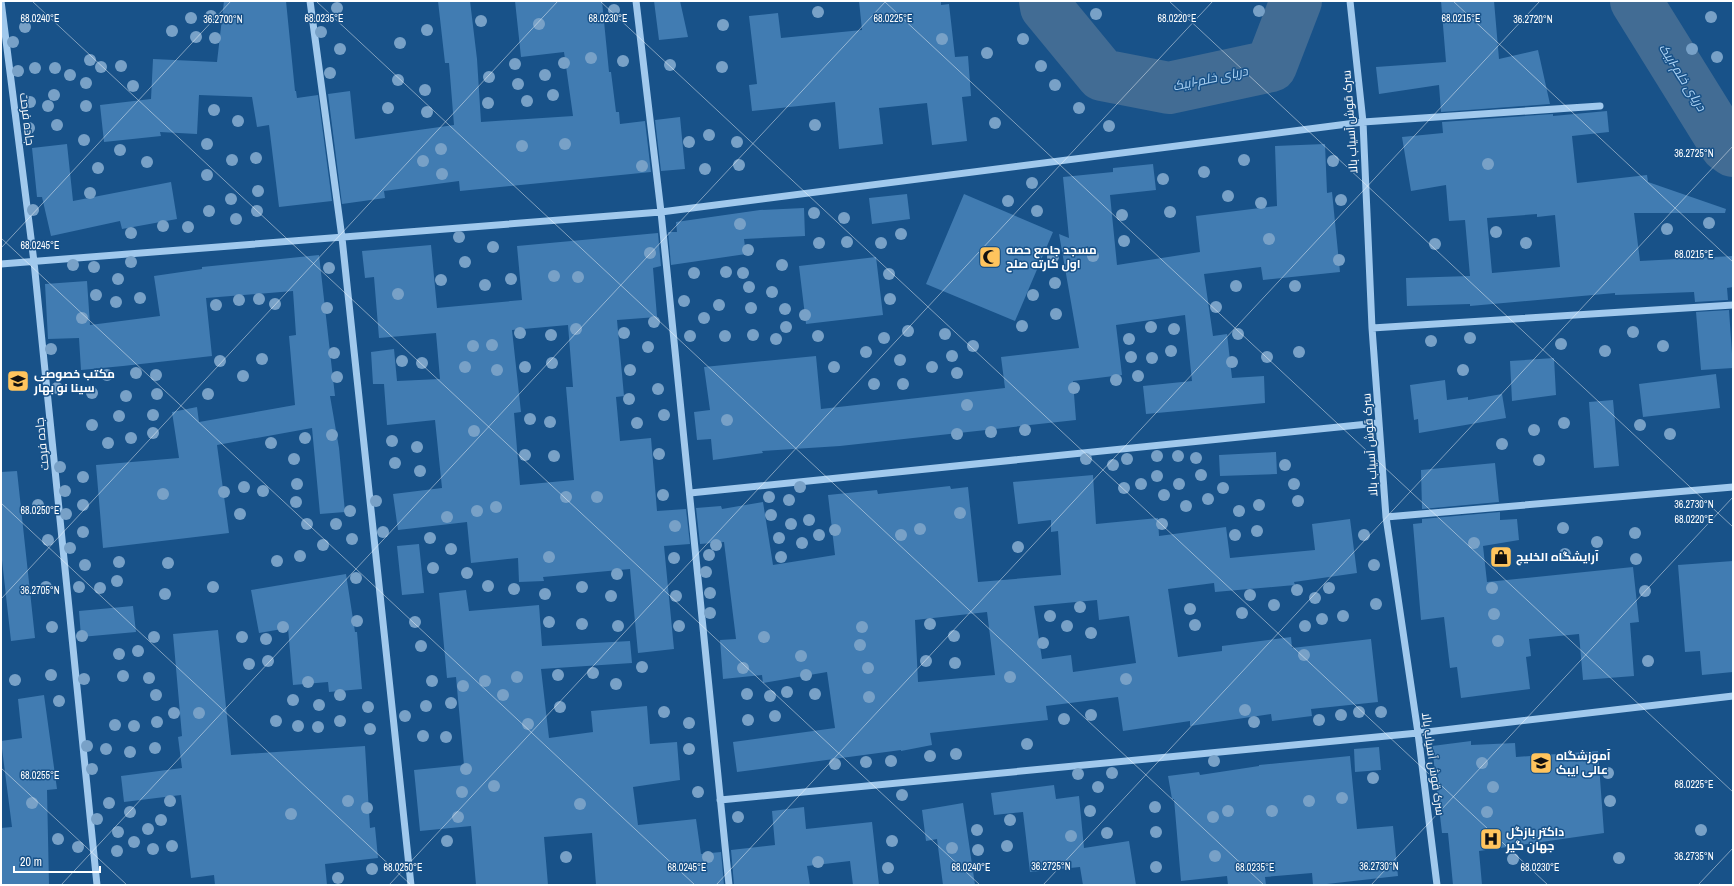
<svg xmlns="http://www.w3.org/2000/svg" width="1734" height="886" font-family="'Archivo Narrow',Cairo,sans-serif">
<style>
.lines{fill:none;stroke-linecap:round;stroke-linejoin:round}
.river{stroke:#426c94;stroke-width:52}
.building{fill:#417cb2;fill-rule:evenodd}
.minor{stroke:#a1c9ed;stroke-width:7}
.tree{fill:#78a1c7}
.ticks{fill:none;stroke:#fff;stroke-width:1;stroke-opacity:0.45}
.labels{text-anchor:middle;stroke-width:3;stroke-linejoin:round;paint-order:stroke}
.street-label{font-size:12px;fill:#fff;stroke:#185289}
.poi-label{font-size:12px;font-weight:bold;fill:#fff;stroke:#185289;text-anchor:start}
.water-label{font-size:13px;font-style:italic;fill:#acd3f5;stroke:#185289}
.ticks-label{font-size:10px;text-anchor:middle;fill:#fff;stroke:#185289;stroke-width:3;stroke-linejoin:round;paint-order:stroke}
</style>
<rect width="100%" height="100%" fill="#185289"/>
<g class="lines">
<!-- river -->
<path class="river" d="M1045 1 1046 7 1102 75 1169 88 1271 66 1296 1
M1636 1 1726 146 1733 151"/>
</g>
<!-- building -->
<path class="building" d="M224 1H286L295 91H296L297 98 318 95 332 201 279 207 269 125 257 127 252 97 199 95 197 134 160 132 161 136 104 142 100 105 151 99 153 59 217 62Z
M438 1H470L477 59 481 122 573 116 564 52 521 57 515 1H602L609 72H611L616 112H619L620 124 645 121 651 172 460 191 459 181 384 191 385 198 342 204 328 94 350 91 355 139 454 125 449 63H445Z
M654 1H680L688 37 659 40Z
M859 1H941V5L949 4 955 57 968 56 971 96 962 97 967 141 932 145 927 103 879 108 883 144 839 149 835 102 752 111 749 85 757 84 749 16 778 13 781 38 862 30Z
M1441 1H1494L1499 59 1538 50 1550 104 1441 112 1439 85 1379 94 1376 67 1446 62Z
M1607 111 1609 132 1572 136 1577 183 1647 175 1648 182 1726 209 1725 213H1634L1640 261 1733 256V287L1727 288 1728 300 1695 302 1694 292 1615 295V293L1470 306V304L1407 306 1406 278 1470 276 1465 220 1449 221 1446 185 1411 191 1402 137 1443 133 1442 122 1553 114V116ZM1537 214V217L1555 215 1560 267 1492 273 1487 218Z
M680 117 685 169 661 171 655 120Z
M67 144 73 201 171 182 177 219 122 229 120 221 51 236 42 197H37L32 148Z
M1325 144 1327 193 1332 192 1340 272 1263 280 1261 267 1204 274 1213 336 1227 334 1232 378 1264 376 1265 403 1146 414 1143 386 1192 381 1185 315 1116 325 1122 375 1073 381 1076 420 840 446 762 451 763 453 713 460 711 439 697 440 694 412 710 410 704 367 816 356 821 409 1005 388 1001 357 1079 348 1059 234 1069 238 1063 177 1113 172V168L1153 164 1156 190 1110 195 1117 265 1200 252 1196 216 1277 206 1275 146Z
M907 194 910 219 872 224 869 198Z
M964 194 1053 232 1015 321 926 284Z
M804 208 805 236 744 239 746 254 671 265 668 232H677L676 222 760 210Z
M658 233 661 266 653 268 657 317 617 320 624 396 616 397 620 441 651 438 657 511 686 509 690 544 664 546 674 649 638 653 630 569 543 577 544 581 519 582 518 558 471 563 467 522 398 530 393 494 442 488 435 420 387 425 384 384H373L371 352 394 349 397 381 440 379 436 333 379 338 374 277 365 278 362 251 431 245 437 308 522 300 517 246ZM568 325 573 387H566L574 480 520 485 514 413 521 412 512 330Z
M319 255 335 396H330L339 448 345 512 320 514 312 428 217 445 229 533 103 548 96 465 179 458 172 412 197 407 199 422 295 405 289 336 296 335 293 291 206 298 212 356 123 366 81 370 79 338 48 339 45 284 87 281 90 325 160 316 154 276 202 269V267Z
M876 257 883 315 806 324 799 266Z
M1729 310 1733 368 1701 370 1696 312Z
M1554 358 1556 395 1512 401 1510 361Z
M1716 374 1720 408 1643 417 1639 384Z
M1445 380 1447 400 1468 397V400L1502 394 1506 418 1419 433 1418 419 1414 420 1410 385Z
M1613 400 1619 466 1594 468 1589 402Z
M1276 452 1277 474 1220 476 1219 455Z
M1495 463 1499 502 1422 509 1421 470Z
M17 471 35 638 11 641 1 551V472Z
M1093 475 1096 524 1158 518 1159 536 1226 527 1230 558 1315 550 1312 524 1350 519 1357 573 1294 582 1295 585 1215 592 1214 583 1168 589 1178 657 1222 651V646L1291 637 1292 648 1371 639 1378 702 1311 709 1312 716 1272 721 1271 714 1190 726V721L1123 731 1118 697 1046 706 1048 720 930 733 932 745 901 751V750L737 772 733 742 835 728 827 672 763 683 762 675 723 679 720 640 736 639 724 542 700 544 696 508 721 506 722 509 763 502 773 565 835 555 828 495 877 490 878 494 950 486 951 489 968 487 978 582 1061 575 1058 531 1051 532V520L1018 524 1013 482ZM1097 600 1099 620 1129 616 1136 663 1073 672 1071 655 1042 659 1034 606ZM987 612 995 675 918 682 915 620Z
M1500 512V520L1517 519 1519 540 1483 546 1487 582 1633 567 1639 622 1630 623 1634 676 1583 680 1579 634 1529 639 1531 656 1526 657 1530 689 1461 698 1457 667 1450 668 1444 617 1421 620 1413 524 1422 523V519Z
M419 544 424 593 402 595 397 546Z
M1733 561V672L1702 675 1700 651 1685 652 1678 565Z
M346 574 355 632H357L362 689 329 692 328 682 293 685 288 628 259 633 251 590Z
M466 590 469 611 539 605 542 646 630 641 632 663 541 669 549 738 593 732 591 711 647 706 650 744 677 742 680 780 633 787 638 825 696 819 701 854 721 852 724 885H596L592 833 544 837 548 885H476L471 826 420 831 414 770 464 765 456 677 447 678 439 593Z
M133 606 136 632 81 637 79 611Z
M218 630 231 755 365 746 370 828 375 827 378 858 325 864 327 885H215L214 875 191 878 181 795 124 802 121 776 182 768 178 737 182 736 173 634Z
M44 695 57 789 47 790 49 885H1V828L12 827 1 741 22 738 18 699Z
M1471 741V745L1515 743 1516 757 1598 751 1604 833 1479 851 1482 885H1453L1448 833H1442L1432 746Z
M1379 747 1381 770 1355 772 1354 749Z
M1350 756 1357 829 1393 826 1398 876 1318 885H1313L1312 873 1265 877 1266 885H1228L1227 876 1181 881 1174 799H1172L1168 776 1199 772 1200 775 1259 766V765Z
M1054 785 1056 799 1079 796 1084 848 1129 841 1136 885H1083L1080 867 1030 872 1023 812 994 815 991 793Z
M963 803 975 885H943L937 839 926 841 922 810Z
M804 807 806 829 872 822 879 885H853L850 861 807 866 810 885H734L731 850 775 845 772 811Z"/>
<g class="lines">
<!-- minor -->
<path class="minor" d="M1 1 34 262 97 885
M310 1 342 238 411 885
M636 1 661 212 729 885
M1350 1 1363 122 1372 328 1386 517 1418 733 1437 885
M1 264 661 212 1363 122 1600 106
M1372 328 1733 305
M690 493 1378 423
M1386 517 1733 487
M720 800 1418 733 1733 696"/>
</g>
<!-- trees -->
<g class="tree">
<circle cx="337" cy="8" r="6"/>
<circle cx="614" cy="10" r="6"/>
<circle cx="1259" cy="11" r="6"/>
<circle cx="818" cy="12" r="6"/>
<circle cx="1096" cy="14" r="6"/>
<circle cx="211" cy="16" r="6"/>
<circle cx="1711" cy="17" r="6"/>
<circle cx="191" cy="18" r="6"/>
<circle cx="481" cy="21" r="6"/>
<circle cx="539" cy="24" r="6"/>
<circle cx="723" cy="25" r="6"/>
<circle cx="25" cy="27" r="6"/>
<circle cx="427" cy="30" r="6"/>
<circle cx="172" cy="31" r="6"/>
<circle cx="321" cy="32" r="6"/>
<circle cx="196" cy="37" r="6"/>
<circle cx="215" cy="38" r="6"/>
<circle cx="942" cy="39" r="6"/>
<circle cx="1023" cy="39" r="6"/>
<circle cx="13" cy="42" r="6"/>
<circle cx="400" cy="43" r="6"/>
<circle cx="340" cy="49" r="6"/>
<circle cx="1692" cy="49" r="6"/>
<circle cx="987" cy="53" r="6"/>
<circle cx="1717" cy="57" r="6"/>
<circle cx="591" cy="58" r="6"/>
<circle cx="90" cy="60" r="6"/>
<circle cx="623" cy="61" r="6"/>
<circle cx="564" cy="63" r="6"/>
<circle cx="515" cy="64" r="6"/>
<circle cx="670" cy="65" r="6"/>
<circle cx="121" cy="66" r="6"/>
<circle cx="1041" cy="66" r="6"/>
<circle cx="101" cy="67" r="6"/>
<circle cx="722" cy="67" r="6"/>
<circle cx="35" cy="68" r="6"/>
<circle cx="55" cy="68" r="6"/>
<circle cx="18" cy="71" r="6"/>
<circle cx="330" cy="73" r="6"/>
<circle cx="70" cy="75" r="6"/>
<circle cx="545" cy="75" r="6"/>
<circle cx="489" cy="77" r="6"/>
<circle cx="398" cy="80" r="6"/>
<circle cx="86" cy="83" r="6"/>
<circle cx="518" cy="84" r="6"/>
<circle cx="1055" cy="85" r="6"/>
<circle cx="133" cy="86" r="6"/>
<circle cx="425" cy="90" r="6"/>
<circle cx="54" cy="95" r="6"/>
<circle cx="553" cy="95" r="6"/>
<circle cx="527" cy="101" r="6"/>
<circle cx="30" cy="102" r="6"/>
<circle cx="488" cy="103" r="6"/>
<circle cx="48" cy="106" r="6"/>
<circle cx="86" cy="106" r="6"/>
<circle cx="388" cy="108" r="6"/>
<circle cx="1079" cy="108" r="6"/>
<circle cx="214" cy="110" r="6"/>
<circle cx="427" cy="112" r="6"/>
<circle cx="238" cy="121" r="6"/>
<circle cx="995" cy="123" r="6"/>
<circle cx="57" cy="125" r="6"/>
<circle cx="815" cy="125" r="6"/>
<circle cx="1109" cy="126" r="6"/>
<circle cx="29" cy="128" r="6"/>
<circle cx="709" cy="135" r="6"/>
<circle cx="84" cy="140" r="6"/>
<circle cx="689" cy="142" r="6"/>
<circle cx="737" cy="142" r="6"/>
<circle cx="207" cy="144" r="6"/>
<circle cx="565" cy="144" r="6"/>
<circle cx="522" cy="146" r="6"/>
<circle cx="441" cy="149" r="6"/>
<circle cx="120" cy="150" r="6"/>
<circle cx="256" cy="158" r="6"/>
<circle cx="232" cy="160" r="6"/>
<circle cx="1244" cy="160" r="6"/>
<circle cx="423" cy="161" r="6"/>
<circle cx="1333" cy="161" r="6"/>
<circle cx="147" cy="162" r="6"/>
<circle cx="1488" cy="164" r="6"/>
<circle cx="739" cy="165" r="6"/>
<circle cx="642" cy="166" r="6"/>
<circle cx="98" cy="168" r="6"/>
<circle cx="705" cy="169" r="6"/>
<circle cx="1204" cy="172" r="6"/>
<circle cx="442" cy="174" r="6"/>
<circle cx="207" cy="175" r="6"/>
<circle cx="1163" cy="179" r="6"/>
<circle cx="1032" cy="183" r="6"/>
<circle cx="258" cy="191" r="6"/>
<circle cx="90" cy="193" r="6"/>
<circle cx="1228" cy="196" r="6"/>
<circle cx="231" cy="199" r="6"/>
<circle cx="1341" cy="200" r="6"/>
<circle cx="1008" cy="201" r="6"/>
<circle cx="1261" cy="203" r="6"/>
<circle cx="33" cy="210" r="6"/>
<circle cx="209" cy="211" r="6"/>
<circle cx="257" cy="211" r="6"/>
<circle cx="1037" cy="211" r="6"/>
<circle cx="1170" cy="212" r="6"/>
<circle cx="814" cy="213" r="6"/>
<circle cx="1122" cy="215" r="6"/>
<circle cx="844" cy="218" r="6"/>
<circle cx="236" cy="219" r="6"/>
<circle cx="1709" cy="223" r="6"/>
<circle cx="740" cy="224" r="6"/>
<circle cx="163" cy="226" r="6"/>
<circle cx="188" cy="227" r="6"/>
<circle cx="1667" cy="229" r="6"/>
<circle cx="1496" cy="232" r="6"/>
<circle cx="131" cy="233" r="6"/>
<circle cx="901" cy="234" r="6"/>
<circle cx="459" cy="237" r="6"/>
<circle cx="1269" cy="239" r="6"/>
<circle cx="1124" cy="241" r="6"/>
<circle cx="847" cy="242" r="6"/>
<circle cx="819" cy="243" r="6"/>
<circle cx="881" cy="243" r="6"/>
<circle cx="1526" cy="243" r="6"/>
<circle cx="1435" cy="244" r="6"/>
<circle cx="493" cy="247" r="6"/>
<circle cx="748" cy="250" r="6"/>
<circle cx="650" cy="253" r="6"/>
<circle cx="1093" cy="256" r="6"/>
<circle cx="1053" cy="257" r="6"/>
<circle cx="1339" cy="260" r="6"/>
<circle cx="131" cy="262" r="6"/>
<circle cx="465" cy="262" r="6"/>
<circle cx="73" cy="265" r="6"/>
<circle cx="782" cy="265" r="6"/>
<circle cx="94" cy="267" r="6"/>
<circle cx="329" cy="268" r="6"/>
<circle cx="726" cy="272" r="6"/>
<circle cx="694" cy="273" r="6"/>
<circle cx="743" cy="273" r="6"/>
<circle cx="889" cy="274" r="6"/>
<circle cx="554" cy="276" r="6"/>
<circle cx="578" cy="277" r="6"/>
<circle cx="118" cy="279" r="6"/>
<circle cx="511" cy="279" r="6"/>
<circle cx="441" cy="280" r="6"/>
<circle cx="1055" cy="283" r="6"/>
<circle cx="485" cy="285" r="6"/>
<circle cx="1236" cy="286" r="6"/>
<circle cx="1295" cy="286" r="6"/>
<circle cx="749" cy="287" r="6"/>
<circle cx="772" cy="292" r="6"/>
<circle cx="398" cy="294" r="6"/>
<circle cx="96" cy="295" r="6"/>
<circle cx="1033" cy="295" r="6"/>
<circle cx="140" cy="298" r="6"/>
<circle cx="259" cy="299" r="6"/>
<circle cx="890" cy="299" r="6"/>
<circle cx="239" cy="300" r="6"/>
<circle cx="684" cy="301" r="6"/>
<circle cx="116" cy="302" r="6"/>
<circle cx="275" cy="304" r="6"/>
<circle cx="216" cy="305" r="6"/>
<circle cx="719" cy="305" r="6"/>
<circle cx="1216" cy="307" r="6"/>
<circle cx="327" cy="308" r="6"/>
<circle cx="751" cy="308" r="6"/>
<circle cx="785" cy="309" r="6"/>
<circle cx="1056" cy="314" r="6"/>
<circle cx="805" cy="315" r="6"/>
<circle cx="82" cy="318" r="6"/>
<circle cx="704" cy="318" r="6"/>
<circle cx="654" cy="322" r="6"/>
<circle cx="1022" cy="326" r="6"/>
<circle cx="786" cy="327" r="6"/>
<circle cx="1151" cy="327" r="6"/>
<circle cx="576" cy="329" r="6"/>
<circle cx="1174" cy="329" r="6"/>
<circle cx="908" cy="331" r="6"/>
<circle cx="1633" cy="332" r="6"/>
<circle cx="520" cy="333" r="6"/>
<circle cx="624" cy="333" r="6"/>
<circle cx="945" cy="334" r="6"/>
<circle cx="1238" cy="334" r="6"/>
<circle cx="551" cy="335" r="6"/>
<circle cx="753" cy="335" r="6"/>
<circle cx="690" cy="336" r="6"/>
<circle cx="725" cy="336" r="6"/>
<circle cx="818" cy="336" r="6"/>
<circle cx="884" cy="338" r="6"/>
<circle cx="1470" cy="338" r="6"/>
<circle cx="776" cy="339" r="6"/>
<circle cx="1129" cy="339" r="6"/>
<circle cx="1431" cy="341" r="6"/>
<circle cx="1561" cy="344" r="6"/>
<circle cx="492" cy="345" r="6"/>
<circle cx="473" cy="346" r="6"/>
<circle cx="973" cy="346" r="6"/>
<circle cx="1663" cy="346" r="6"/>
<circle cx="648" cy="347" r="6"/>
<circle cx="51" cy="349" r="6"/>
<circle cx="1171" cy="351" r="6"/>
<circle cx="1605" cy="351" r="6"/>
<circle cx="866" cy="352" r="6"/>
<circle cx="1299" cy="352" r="6"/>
<circle cx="334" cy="353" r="6"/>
<circle cx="952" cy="356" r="6"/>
<circle cx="1131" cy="357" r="6"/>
<circle cx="1267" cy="357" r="6"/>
<circle cx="1152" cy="358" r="6"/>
<circle cx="262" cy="359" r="6"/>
<circle cx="900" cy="360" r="6"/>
<circle cx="220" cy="361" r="6"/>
<circle cx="402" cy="361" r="6"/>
<circle cx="1232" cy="362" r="6"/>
<circle cx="422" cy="363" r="6"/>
<circle cx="552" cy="363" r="6"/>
<circle cx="465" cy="367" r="6"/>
<circle cx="525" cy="367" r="6"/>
<circle cx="834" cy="367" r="6"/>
<circle cx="932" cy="367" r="6"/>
<circle cx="497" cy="370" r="6"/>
<circle cx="630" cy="370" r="6"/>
<circle cx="1463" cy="370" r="6"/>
<circle cx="136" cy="373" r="6"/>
<circle cx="957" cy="373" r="6"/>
<circle cx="107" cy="375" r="6"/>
<circle cx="156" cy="375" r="6"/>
<circle cx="243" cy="376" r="6"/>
<circle cx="1138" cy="376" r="6"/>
<circle cx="337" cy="377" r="6"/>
<circle cx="1116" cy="380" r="6"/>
<circle cx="874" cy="384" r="6"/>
<circle cx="903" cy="384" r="6"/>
<circle cx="57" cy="388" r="6"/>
<circle cx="1074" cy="388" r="6"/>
<circle cx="658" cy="389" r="6"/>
<circle cx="92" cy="393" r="6"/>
<circle cx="157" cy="394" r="6"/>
<circle cx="208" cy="394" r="6"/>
<circle cx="126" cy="396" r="6"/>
<circle cx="629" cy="399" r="6"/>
<circle cx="967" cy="405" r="6"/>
<circle cx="153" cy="415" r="6"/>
<circle cx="664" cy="415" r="6"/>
<circle cx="119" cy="416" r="6"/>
<circle cx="530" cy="419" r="6"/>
<circle cx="727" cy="420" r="6"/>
<circle cx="550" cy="422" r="6"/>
<circle cx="637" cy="423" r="6"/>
<circle cx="1564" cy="423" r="6"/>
<circle cx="92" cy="425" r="6"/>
<circle cx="1640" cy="425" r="6"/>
<circle cx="1025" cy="430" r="6"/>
<circle cx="1534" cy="430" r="6"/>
<circle cx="474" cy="431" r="6"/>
<circle cx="991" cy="432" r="6"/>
<circle cx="153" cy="433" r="6"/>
<circle cx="957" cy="434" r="6"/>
<circle cx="1670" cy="434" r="6"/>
<circle cx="332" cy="435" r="6"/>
<circle cx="131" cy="438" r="6"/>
<circle cx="305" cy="438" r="6"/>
<circle cx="392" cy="441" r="6"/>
<circle cx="108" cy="443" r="6"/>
<circle cx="271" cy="443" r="6"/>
<circle cx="1502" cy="444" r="6"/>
<circle cx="417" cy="447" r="6"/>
<circle cx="659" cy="454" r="6"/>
<circle cx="525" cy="455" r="6"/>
<circle cx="554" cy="456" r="6"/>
<circle cx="1157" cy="456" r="6"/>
<circle cx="1178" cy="456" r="6"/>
<circle cx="1196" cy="458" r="6"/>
<circle cx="294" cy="459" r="6"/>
<circle cx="1086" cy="459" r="6"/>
<circle cx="1127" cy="459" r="6"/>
<circle cx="1539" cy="460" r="6"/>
<circle cx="395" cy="463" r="6"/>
<circle cx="1113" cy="465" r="6"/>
<circle cx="1285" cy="465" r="6"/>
<circle cx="60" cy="467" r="6"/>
<circle cx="420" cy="471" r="6"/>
<circle cx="1201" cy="475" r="6"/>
<circle cx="1157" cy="476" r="6"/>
<circle cx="83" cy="477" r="6"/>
<circle cx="297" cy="484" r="6"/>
<circle cx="1141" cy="484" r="6"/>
<circle cx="1179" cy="484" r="6"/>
<circle cx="1294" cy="484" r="6"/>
<circle cx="244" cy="487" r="6"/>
<circle cx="800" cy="487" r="6"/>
<circle cx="1124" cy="488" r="6"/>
<circle cx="1223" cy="488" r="6"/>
<circle cx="65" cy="491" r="6"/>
<circle cx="263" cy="491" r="6"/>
<circle cx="224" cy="492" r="6"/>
<circle cx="163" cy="494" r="6"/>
<circle cx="663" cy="495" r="6"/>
<circle cx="1164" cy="495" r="6"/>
<circle cx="566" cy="497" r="6"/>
<circle cx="597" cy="497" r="6"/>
<circle cx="769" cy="497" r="6"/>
<circle cx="1208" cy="499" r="6"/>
<circle cx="789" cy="500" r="6"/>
<circle cx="376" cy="501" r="6"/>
<circle cx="1298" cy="501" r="6"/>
<circle cx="296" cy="502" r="6"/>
<circle cx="38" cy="505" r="6"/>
<circle cx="83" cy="505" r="6"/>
<circle cx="1259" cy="505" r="6"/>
<circle cx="1186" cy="506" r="6"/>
<circle cx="496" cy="507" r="6"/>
<circle cx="350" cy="511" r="6"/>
<circle cx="477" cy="511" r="6"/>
<circle cx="1239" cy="511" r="6"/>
<circle cx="960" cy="513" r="6"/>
<circle cx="66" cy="514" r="6"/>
<circle cx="240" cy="514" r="6"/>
<circle cx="771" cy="515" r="6"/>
<circle cx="447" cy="517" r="6"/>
<circle cx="809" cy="520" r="6"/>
<circle cx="307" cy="524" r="6"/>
<circle cx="336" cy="524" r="6"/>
<circle cx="791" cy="524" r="6"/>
<circle cx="1162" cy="524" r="6"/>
<circle cx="675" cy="526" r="6"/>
<circle cx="1563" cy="528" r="6"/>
<circle cx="920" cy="529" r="6"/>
<circle cx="835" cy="530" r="6"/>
<circle cx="1257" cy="531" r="6"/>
<circle cx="83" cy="532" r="6"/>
<circle cx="383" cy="532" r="6"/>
<circle cx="1635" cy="533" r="6"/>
<circle cx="819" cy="535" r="6"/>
<circle cx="901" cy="535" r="6"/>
<circle cx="1235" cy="535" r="6"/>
<circle cx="1364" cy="535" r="6"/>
<circle cx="430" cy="538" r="6"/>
<circle cx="779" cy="538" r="6"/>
<circle cx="352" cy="539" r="6"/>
<circle cx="48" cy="540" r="6"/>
<circle cx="1597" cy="542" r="6"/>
<circle cx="802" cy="543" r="6"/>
<circle cx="1474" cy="543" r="6"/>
<circle cx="323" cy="545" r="6"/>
<circle cx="716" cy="545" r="6"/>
<circle cx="1018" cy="547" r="6"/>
<circle cx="70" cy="548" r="6"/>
<circle cx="451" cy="549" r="6"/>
<circle cx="1565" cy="554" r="6"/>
<circle cx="709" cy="555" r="6"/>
<circle cx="300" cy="556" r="6"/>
<circle cx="549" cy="557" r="6"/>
<circle cx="781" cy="557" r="6"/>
<circle cx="674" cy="558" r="6"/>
<circle cx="1636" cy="559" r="6"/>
<circle cx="277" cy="561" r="6"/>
<circle cx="119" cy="562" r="6"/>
<circle cx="168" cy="563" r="6"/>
<circle cx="85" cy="565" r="6"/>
<circle cx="1374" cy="565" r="6"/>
<circle cx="433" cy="568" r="6"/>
<circle cx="706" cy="572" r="6"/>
<circle cx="467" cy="573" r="6"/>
<circle cx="617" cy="574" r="6"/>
<circle cx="356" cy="578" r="6"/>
<circle cx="117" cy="581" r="6"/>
<circle cx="488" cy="586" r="6"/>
<circle cx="46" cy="587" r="6"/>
<circle cx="79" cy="587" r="6"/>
<circle cx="213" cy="587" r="6"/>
<circle cx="582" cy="587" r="6"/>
<circle cx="100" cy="588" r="6"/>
<circle cx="1329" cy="588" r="6"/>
<circle cx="1492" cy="588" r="6"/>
<circle cx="514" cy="589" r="6"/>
<circle cx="1297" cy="590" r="6"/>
<circle cx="1645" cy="591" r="6"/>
<circle cx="710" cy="593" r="6"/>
<circle cx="165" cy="594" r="6"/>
<circle cx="545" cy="594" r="6"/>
<circle cx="1250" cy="595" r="6"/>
<circle cx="611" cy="596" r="6"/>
<circle cx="676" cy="596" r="6"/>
<circle cx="1315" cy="598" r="6"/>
<circle cx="1376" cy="604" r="6"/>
<circle cx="1274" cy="605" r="6"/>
<circle cx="1080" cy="607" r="6"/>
<circle cx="1190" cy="609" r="6"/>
<circle cx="710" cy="613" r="6"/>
<circle cx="1242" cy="613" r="6"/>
<circle cx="1494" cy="614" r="6"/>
<circle cx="1050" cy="616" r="6"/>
<circle cx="1343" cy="616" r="6"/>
<circle cx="1322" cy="619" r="6"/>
<circle cx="357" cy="621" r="6"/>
<circle cx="415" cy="622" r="6"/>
<circle cx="549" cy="622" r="6"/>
<circle cx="582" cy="624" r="6"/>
<circle cx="930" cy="624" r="6"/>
<circle cx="1195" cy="625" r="6"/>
<circle cx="618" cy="626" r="6"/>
<circle cx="679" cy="626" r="6"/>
<circle cx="1067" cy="626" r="6"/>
<circle cx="1305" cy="626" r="6"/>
<circle cx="52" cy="627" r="6"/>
<circle cx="283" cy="627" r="6"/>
<circle cx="862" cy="627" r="6"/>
<circle cx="1091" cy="633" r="6"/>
<circle cx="82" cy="636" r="6"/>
<circle cx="954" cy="636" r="6"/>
<circle cx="154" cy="637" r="6"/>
<circle cx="242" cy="637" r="6"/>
<circle cx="764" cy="637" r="6"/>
<circle cx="266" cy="639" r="6"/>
<circle cx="1498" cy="641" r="6"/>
<circle cx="1043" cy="643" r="6"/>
<circle cx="860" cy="645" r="6"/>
<circle cx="421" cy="646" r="6"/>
<circle cx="138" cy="651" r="6"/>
<circle cx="119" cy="654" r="6"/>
<circle cx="1304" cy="655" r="6"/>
<circle cx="801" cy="656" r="6"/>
<circle cx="268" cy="661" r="6"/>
<circle cx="926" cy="661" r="6"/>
<circle cx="1648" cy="661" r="6"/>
<circle cx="955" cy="663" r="6"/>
<circle cx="249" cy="664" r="6"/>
<circle cx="642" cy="667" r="6"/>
<circle cx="743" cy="668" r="6"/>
<circle cx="868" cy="668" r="6"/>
<circle cx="593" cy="673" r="6"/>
<circle cx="51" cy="675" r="6"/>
<circle cx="558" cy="675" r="6"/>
<circle cx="806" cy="675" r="6"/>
<circle cx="123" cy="676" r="6"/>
<circle cx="517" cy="677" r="6"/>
<circle cx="1010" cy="677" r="6"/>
<circle cx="149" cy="678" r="6"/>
<circle cx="84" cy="679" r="6"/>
<circle cx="1126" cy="679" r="6"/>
<circle cx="15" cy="680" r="6"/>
<circle cx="432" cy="681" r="6"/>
<circle cx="485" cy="681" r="6"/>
<circle cx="308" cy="682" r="6"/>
<circle cx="616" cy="684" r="6"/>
<circle cx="463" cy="686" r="6"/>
<circle cx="787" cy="692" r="6"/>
<circle cx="747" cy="694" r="6"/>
<circle cx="815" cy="694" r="6"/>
<circle cx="156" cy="695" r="6"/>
<circle cx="340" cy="695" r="6"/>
<circle cx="503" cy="695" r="6"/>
<circle cx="770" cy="696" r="6"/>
<circle cx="869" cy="697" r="6"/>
<circle cx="293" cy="700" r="6"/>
<circle cx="59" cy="701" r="6"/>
<circle cx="451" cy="703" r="6"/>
<circle cx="319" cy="705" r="6"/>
<circle cx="426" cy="706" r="6"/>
<circle cx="368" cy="707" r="6"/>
<circle cx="560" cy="707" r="6"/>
<circle cx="1245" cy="710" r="6"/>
<circle cx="664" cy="712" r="6"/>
<circle cx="1359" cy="712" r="6"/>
<circle cx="1381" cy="712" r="6"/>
<circle cx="174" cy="713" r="6"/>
<circle cx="199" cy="713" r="6"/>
<circle cx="1091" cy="715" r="6"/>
<circle cx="1341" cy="715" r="6"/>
<circle cx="405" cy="716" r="6"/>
<circle cx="775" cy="716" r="6"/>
<circle cx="1064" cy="719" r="6"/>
<circle cx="748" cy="720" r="6"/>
<circle cx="1319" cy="720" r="6"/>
<circle cx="276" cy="721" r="6"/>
<circle cx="340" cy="721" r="6"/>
<circle cx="157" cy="722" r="6"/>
<circle cx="1254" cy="722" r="6"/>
<circle cx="689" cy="723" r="6"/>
<circle cx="528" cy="724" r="6"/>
<circle cx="115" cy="725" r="6"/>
<circle cx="134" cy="726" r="6"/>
<circle cx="298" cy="726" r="6"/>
<circle cx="318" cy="727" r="6"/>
<circle cx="370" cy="729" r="6"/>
<circle cx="423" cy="736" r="6"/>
<circle cx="446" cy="737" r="6"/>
<circle cx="1027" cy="744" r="6"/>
<circle cx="87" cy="746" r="6"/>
<circle cx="155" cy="748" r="6"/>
<circle cx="106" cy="749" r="6"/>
<circle cx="689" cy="749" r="6"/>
<circle cx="130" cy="752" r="6"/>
<circle cx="956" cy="754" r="6"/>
<circle cx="930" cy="756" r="6"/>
<circle cx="891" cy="761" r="6"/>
<circle cx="1214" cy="761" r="6"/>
<circle cx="866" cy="762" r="6"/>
<circle cx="1482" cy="763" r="6"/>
<circle cx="835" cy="764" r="6"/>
<circle cx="92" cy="769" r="6"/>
<circle cx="466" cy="769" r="6"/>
<circle cx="1112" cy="773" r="6"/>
<circle cx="1608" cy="773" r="6"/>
<circle cx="1078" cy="774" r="6"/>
<circle cx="1373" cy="778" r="6"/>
<circle cx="494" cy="786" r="6"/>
<circle cx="1098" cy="787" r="6"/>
<circle cx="1493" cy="787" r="6"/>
<circle cx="462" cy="792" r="6"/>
<circle cx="698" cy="792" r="6"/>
<circle cx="902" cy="795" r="6"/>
<circle cx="1342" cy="798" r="6"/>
<circle cx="170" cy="801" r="6"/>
<circle cx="348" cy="801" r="6"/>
<circle cx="1309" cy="801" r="6"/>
<circle cx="1610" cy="801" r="6"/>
<circle cx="32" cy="803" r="6"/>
<circle cx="109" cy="803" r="6"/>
<circle cx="580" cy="804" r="6"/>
<circle cx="1155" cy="807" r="6"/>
<circle cx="367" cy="808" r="6"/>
<circle cx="1090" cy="811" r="6"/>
<circle cx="1228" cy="811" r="6"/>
<circle cx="1272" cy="811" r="6"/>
<circle cx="130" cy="812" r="6"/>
<circle cx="1487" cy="812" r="6"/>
<circle cx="291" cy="814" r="6"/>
<circle cx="458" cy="817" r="6"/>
<circle cx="738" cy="817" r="6"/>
<circle cx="1213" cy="817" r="6"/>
<circle cx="97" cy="819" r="6"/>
<circle cx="161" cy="820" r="6"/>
<circle cx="1010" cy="820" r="6"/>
<circle cx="148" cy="829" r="6"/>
<circle cx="977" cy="830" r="6"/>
<circle cx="1701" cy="830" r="6"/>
<circle cx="118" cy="832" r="6"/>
<circle cx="1156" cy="832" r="6"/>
<circle cx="1107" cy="833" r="6"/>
<circle cx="1071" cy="836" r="6"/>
<circle cx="58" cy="839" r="6"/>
<circle cx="447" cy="841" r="6"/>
<circle cx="892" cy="841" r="6"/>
<circle cx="134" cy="842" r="6"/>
<circle cx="172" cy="846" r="6"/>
<circle cx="1007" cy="846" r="6"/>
<circle cx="78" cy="847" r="6"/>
<circle cx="952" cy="848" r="6"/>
<circle cx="153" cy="849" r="6"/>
<circle cx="978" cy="850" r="6"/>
<circle cx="117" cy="851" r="6"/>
<circle cx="1215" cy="856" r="6"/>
<circle cx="566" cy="857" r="6"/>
<circle cx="708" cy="857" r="6"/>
<circle cx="1619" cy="858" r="6"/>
<circle cx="1513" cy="859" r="6"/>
<circle cx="818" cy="862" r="6"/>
<circle cx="1156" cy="867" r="6"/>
<circle cx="888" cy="868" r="6"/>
<circle cx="372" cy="869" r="6"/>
<circle cx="338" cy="878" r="6"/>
</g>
<!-- ticks -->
<path class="ticks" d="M32 1 980 885M316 1 1264 885M600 1 1548 885M884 1 1733 792M1169 1 1733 527M1453 1 1733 262M1 238 695 885M1 248 231 1M1 503 411 885M1 599 558 1M1 768 127 885M61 885 886 1M389 885 1213 1M716 885 1540 1M1043 885 1733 146M1371 885 1733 497M1698 885 1733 848"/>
<!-- icons -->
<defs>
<g id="mosque-square" transform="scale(1.15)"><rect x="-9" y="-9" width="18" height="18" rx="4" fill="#ffc45d" stroke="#185289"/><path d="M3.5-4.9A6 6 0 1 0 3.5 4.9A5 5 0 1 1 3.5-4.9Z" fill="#111"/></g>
<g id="school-square" transform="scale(1.15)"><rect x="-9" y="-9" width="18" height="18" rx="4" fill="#ffc45d" stroke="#185289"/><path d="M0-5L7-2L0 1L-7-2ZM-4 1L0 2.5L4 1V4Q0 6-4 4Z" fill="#111"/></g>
<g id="shop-square" transform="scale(1.15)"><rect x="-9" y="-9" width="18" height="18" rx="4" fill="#ffc45d" stroke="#185289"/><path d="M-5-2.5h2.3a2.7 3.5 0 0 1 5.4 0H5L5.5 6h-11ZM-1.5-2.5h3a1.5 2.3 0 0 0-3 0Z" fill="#111"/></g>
<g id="hospital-square" transform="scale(1.15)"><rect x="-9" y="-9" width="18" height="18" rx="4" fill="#ffc45d" stroke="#185289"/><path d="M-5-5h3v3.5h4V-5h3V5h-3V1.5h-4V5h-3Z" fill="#111"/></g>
</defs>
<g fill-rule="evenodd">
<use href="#mosque-square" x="990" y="257"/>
<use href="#school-square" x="18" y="381"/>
<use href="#shop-square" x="1501" y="557"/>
<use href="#school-square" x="1541" y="763"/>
<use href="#hospital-square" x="1491" y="839"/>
</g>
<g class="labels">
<!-- street labels -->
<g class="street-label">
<text transform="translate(27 119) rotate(83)" y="4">جاده فرحت</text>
<text transform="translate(1350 122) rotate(-94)" y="4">سرک قوش آسیاب بالا</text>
<text transform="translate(42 444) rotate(-96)" y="4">جاده فرحت</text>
<text transform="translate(1370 445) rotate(-94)" y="4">سرک قوش آسیاب بالا</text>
<text transform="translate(1433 764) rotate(82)" y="4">سرک قوش آسیاب بالا</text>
</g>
<!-- poi labels -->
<g class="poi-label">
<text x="1006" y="254">مسجد جامع حصه<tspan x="1006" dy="14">اول کارته صلح</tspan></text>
<text x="34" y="378">مکتب خصوصی<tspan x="34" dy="14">سینا نو بهار</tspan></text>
<text x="1516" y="561">آرایشگاه الخلیج</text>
<text x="1556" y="760">آموزشگاه<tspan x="1556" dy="14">عالی ایبک</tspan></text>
<text x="1506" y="836">داکتر بازگل<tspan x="1506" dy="14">جهان گیر</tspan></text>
</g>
<!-- water labels -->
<g class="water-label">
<text transform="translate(1683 77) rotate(58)" y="5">دریای خلم-ایبک</text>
<text transform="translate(1210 78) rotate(-12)" y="5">دریای خلم-ایبک</text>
</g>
</g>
<g class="ticks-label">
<text x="1461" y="22">68.0215°E</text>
<text x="40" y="22">68.0240°E</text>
<text x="324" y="22">68.0235°E</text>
<text x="608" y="22">68.0230°E</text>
<text x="1177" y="22">68.0220°E</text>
<text x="893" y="22">68.0225°E</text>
<text x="223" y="23">36.2700°N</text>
<text x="1533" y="23">36.2720°N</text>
<text x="1694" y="157">36.2725°N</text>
<text x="40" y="249">68.0245°E</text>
<text x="1694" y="258">68.0215°E</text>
<text x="1694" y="508">36.2730°N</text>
<text x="40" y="514">68.0250°E</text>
<text x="1694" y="523">68.0220°E</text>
<text x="40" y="594">36.2705°N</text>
<text x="40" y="779">68.0255°E</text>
<text x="1694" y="788">68.0225°E</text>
<text x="1694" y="860">36.2735°N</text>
<text x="1051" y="870">36.2725°N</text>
<text x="1379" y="870">36.2730°N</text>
<text x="403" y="871">68.0250°E</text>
<text x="687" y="871">68.0245°E</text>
<text x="971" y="871">68.0240°E</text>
<text x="1255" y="871">68.0235°E</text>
<text x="1540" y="871">68.0230°E</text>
</g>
<!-- border -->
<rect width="1734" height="886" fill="none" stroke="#ffffff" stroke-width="4"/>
<!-- scale -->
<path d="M14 866v6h86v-6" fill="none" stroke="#ffffff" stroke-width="2"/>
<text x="20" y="866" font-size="12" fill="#ffffff" stroke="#185289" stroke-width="3" paint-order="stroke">20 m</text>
</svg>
